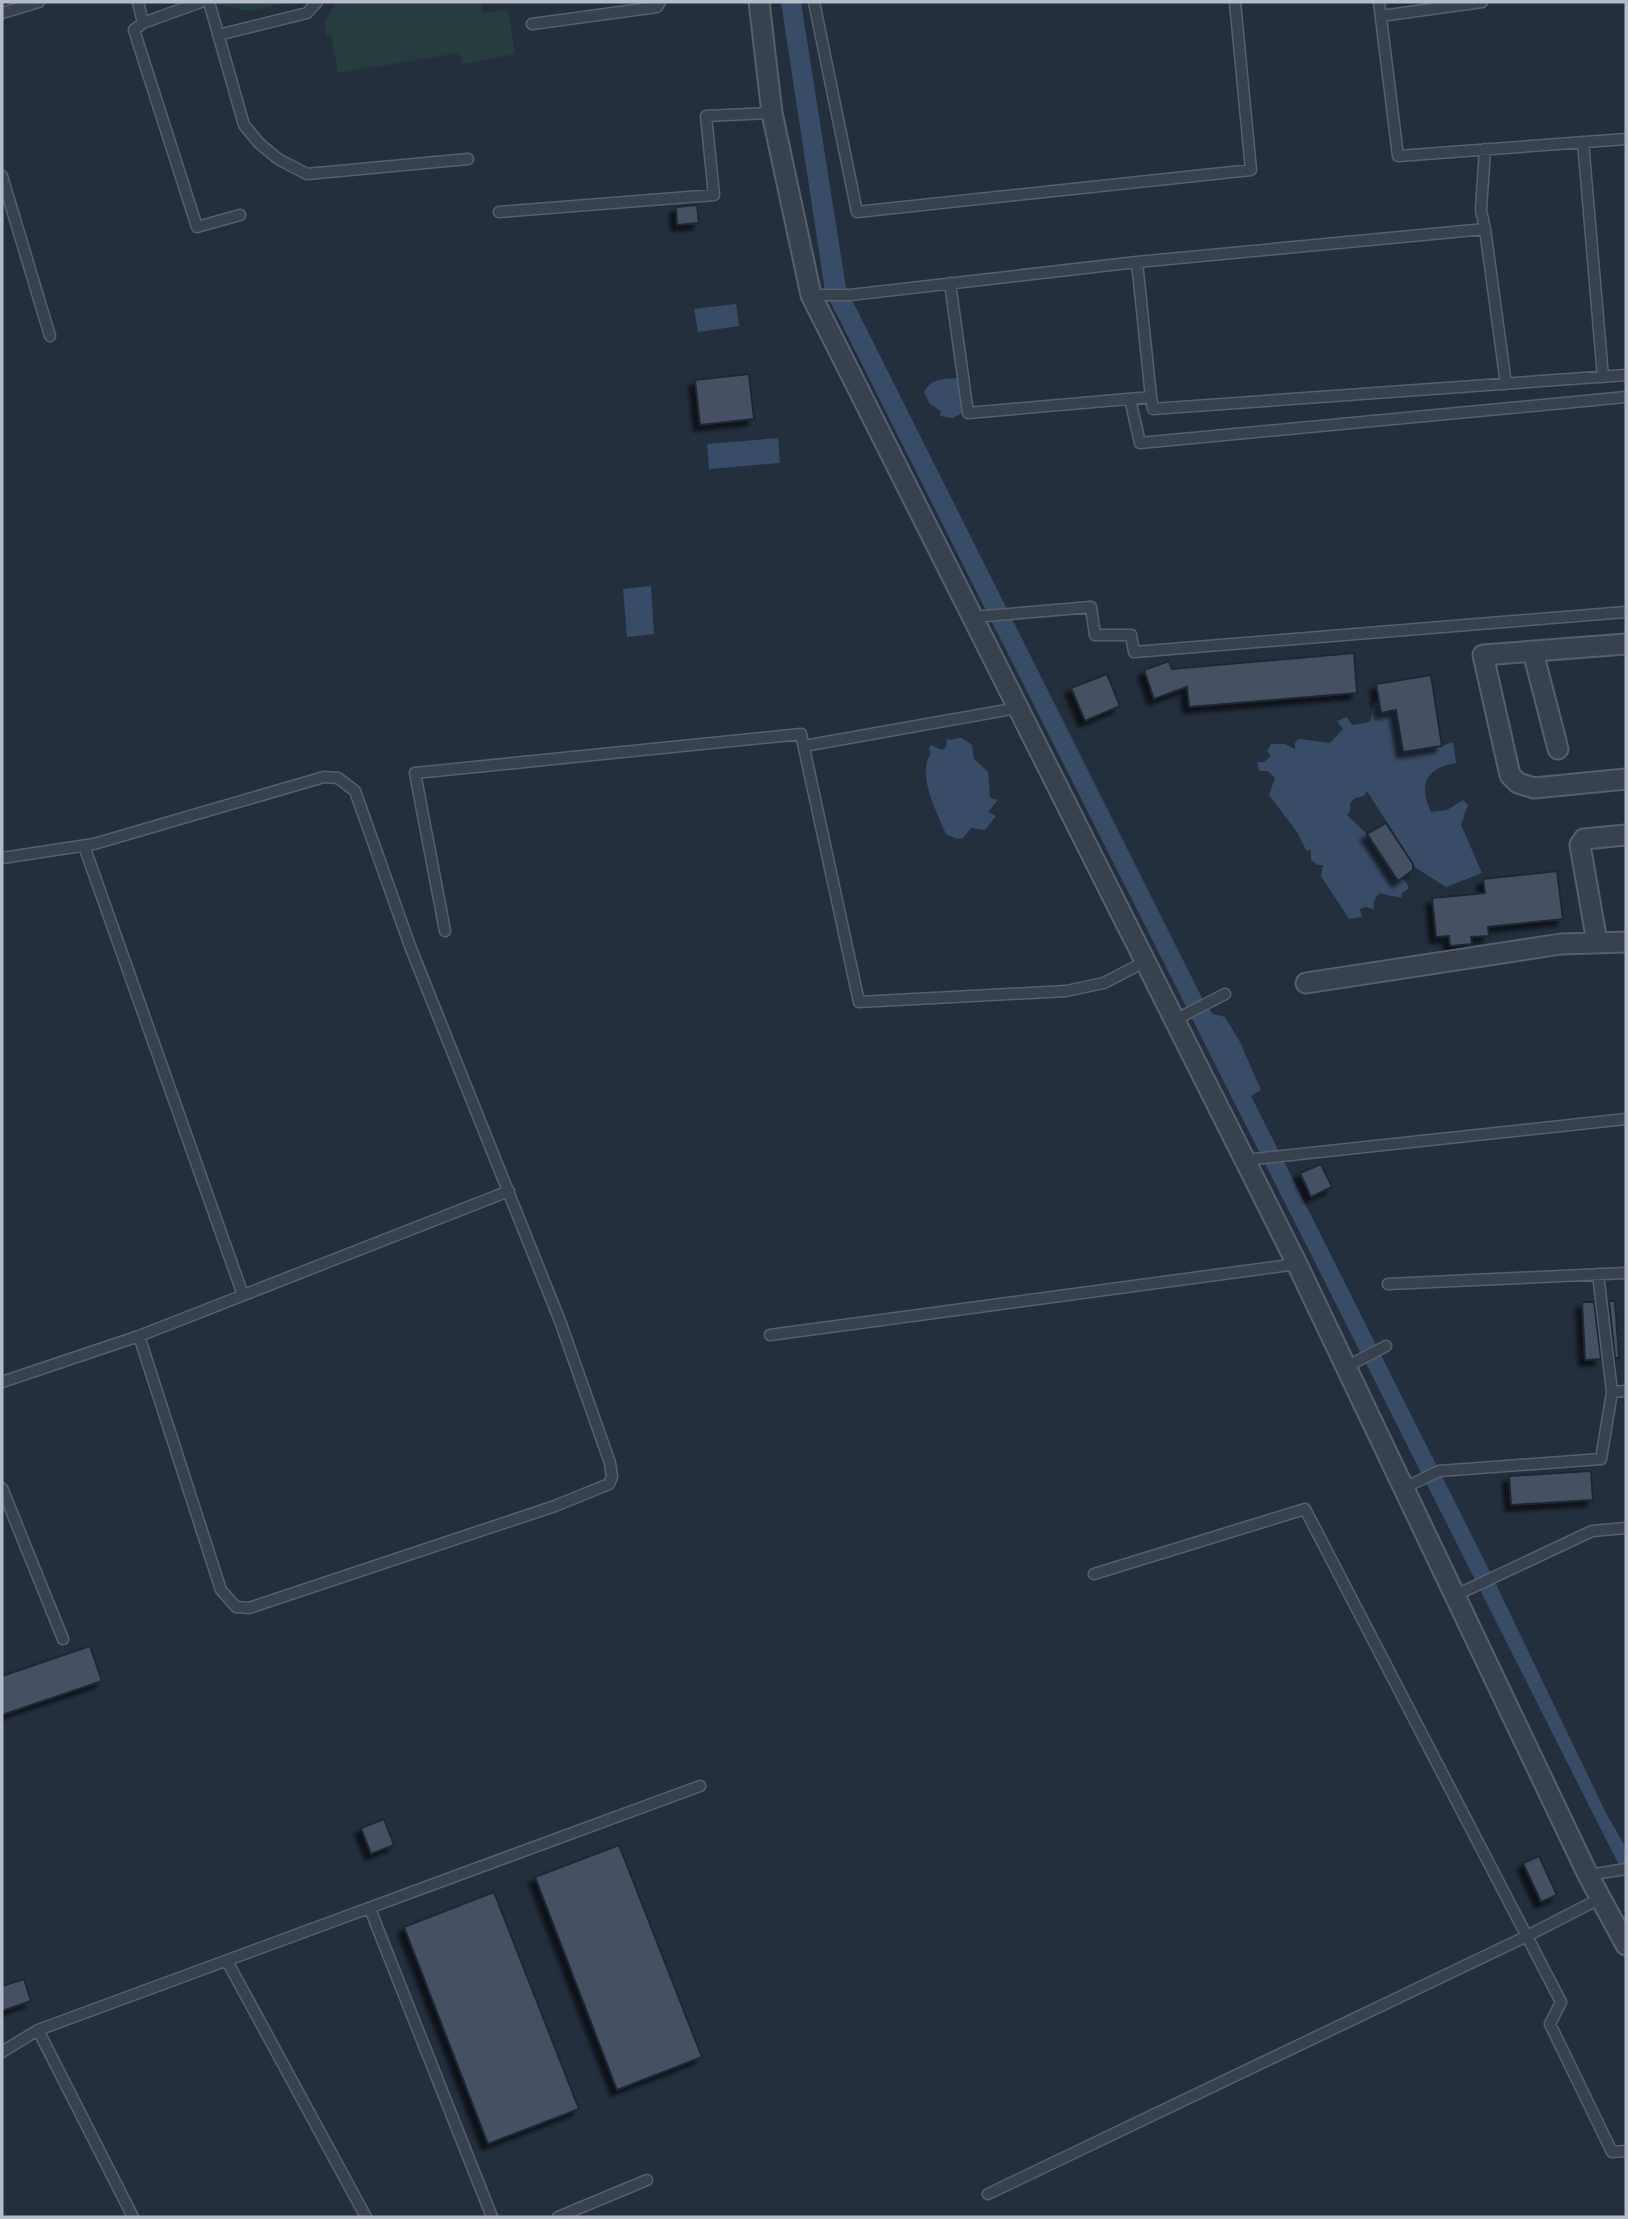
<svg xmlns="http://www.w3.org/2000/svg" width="1628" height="2219" font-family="Raleway,sans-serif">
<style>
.green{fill:#263c3f}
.water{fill:#394c67}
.building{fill:#455162;stroke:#1f2835;stroke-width:2;filter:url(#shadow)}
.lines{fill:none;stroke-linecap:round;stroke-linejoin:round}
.lane-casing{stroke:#565f6c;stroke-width:13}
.street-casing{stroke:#565f6c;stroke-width:23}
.lane{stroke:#38414e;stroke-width:10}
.street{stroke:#38414e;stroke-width:19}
</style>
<defs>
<filter id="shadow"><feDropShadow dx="-6" dy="6" stdDeviation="2" flood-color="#0009"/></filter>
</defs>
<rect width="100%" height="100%" fill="#242f3e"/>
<!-- green -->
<path class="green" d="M217 2H293L251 11 217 5Z
M337 2H481L483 13 508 10 515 54 462 64 459 53 338 73 331 35H326L324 22Z"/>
<!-- water -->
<path class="water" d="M781 2H801L846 288 1205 1004 1213 1014 1225 1017 1240 1042 1261 1090 1251 1096 1493 1578 1606 1813 1626 1848V1879L825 291Z
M736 304 739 326 698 332 694 309Z
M958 378 962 413 953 418 940 416 941 411 930 404 924 392C932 378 943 379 958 378Z
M778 438 780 463 709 469 707 444Z
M651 586 654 634 627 637 623 589Z
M1379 700 1381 713 1396 710 1403 752 1442 746 1453 742 1456 763C1426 768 1418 785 1431 812L1447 810 1463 800 1468 805 1461 825 1482 873 1446 887 1416 868 1367 791 1364 796 1355 798 1350 803V811L1347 815C1369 836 1395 860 1409 888L1402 893 1401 898 1379 893 1374 901V909L1365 907 1360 909 1362 917 1349 919 1321 876 1323 865H1318L1311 860V850H1306L1297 832 1269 795 1275 778 1268 771H1259L1257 762H1264L1271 756 1267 751 1271 744H1285L1295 749V743L1299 739 1330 743 1343 729 1337 721 1347 717 1352 725 1370 722 1374 702Z
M957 738H962L972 745 974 759 988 772 990 798 998 800 988 812 996 816 985 830 971 828 963 838 957 839 946 834C937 813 916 773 931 754L929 749 931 745 942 750 946 747 947 739 951 740Z"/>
<!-- building -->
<path class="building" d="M697 205 699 223 677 225 676 207Z
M749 374 754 419 700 425 695 380Z
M1354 653 1357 693 1189 707 1187 687 1154 699 1144 670 1169 661 1172 669Z
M1107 674 1120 706 1085 721 1071 688Z
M1431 675 1442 746 1403 752 1396 710 1381 713 1376 684Z
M1386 823 1413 864V870L1398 881 1367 834Z
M1557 871 1563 919 1488 927 1489 936 1471 937 1472 944 1450 946 1449 936 1436 937 1432 898 1485 893 1483 879Z
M1321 1164 1332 1187 1311 1197 1300 1173Z
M1609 1301H1615L1619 1358H1615Z
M1582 1302H1594L1601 1359 1585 1360Z
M1591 1471 1593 1500 1511 1505 1509 1476Z
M90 1646 102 1681 2 1715V1676Z
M384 1819 394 1845 371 1854 361 1828Z
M619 1845 702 2057 617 2090 535 1877Z
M1539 1856 1557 1895 1541 1902 1523 1863Z
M494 1892 579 2109 488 2144 404 1927Z
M24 1979 31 2001 2 2011V1986Z"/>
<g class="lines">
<!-- lane casing -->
<g class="lane-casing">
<path id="lane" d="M138 2 143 23 201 2
M209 2 244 125 259 143 278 159 307 174 468 159
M814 2 857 212 1251 170 1235 2
M1379 2 1398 156 1626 139
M2 13 39 2
M1381 16 1482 2
M143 23 134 30 197 227 240 215
M532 24 657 7 660 2
M218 35 307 13 317 2
M1583 142 1603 377
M2 176 50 336
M499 212 714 195 706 116 772 113
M1485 229 1506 384
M950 283 968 413 1151 397 1137 262
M811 295H850L1137 262 1485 229 1481 210 1485 149
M1151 397 1153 409 1626 375
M1130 399 1140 443 1626 397
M973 617 1091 607 1095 635H1131L1134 652 1626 612
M804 746 1018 708
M84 846 243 1295
M2 858 94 844 324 777 338 778 355 791 410 946 560 1321 610 1463 612 1477 609 1484 555 1506 249 1608 236 1607 221 1590 139 1336
M445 931 415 773 801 734 859 1002 1066 991 1104 983 1146 961
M1175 1020 1225 994
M1245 1160 1626 1119
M1598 1274 1612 1392
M1388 1284 1626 1273
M770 1335 1297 1264
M1346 1367 1386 1346
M2 1382 139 1336 509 1191
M2 1488 63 1639
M1404 1488 1439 1471 1601 1459 1612 1392 1626 1391
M1094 1574 1305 1509 1561 2002 1550 2024 1612 2152 1626 2151
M1456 1595 1592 1531 1626 1528
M1588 1875 1626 1869
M370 1909 492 2217
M227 1961 366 2217
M38 2030 133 2217
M2 2052 38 2030 700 1786
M988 2194 1527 1936 1601 1898
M558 2217 647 2180"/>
</g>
<!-- street casing -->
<g class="street-casing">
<path id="street" d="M759 2 772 113 811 295 1297 1264 1588 1875 1626 1945
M1626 644 1483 655 1510 775 1518 783 1534 788 1626 779
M1533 652 1558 749
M1597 942 1580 845 1584 839 1626 835
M1306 983 1561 944 1626 942"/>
</g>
<!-- lane -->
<use href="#lane" class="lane"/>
<!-- street -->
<use href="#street" class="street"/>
</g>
<!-- border -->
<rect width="1628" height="2219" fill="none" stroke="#b4bcc9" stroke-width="7"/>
</svg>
